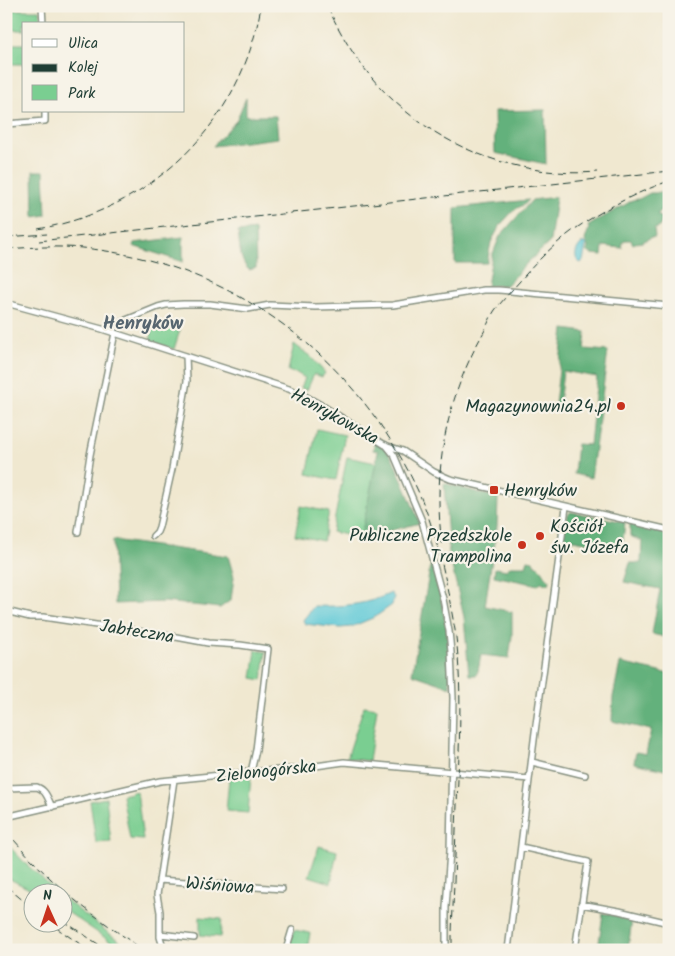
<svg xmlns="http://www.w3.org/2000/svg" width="675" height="956" font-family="Kalam,sans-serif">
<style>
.green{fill:#7ace91;stroke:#4c8662}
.forest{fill:#63b17b;stroke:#417758}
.water{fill:#5ec9d7;stroke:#3e8386}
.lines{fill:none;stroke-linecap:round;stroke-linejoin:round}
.street-casing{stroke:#889282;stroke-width:8}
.street{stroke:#fff;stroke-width:5}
.rail{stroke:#1f3d34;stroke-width:1;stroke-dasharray:8 4;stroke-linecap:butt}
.poi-dot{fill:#c8321e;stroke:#f7f3e8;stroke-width:2}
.labels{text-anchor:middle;stroke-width:4.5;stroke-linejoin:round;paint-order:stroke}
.poi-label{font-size:18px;fill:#1f3d34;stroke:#f7f3e8;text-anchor:end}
.street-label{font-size:18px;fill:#1f3d34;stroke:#f7f3e8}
.neighbourhood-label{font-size:19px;font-weight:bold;fill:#576670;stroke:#f7f3e8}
</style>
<rect width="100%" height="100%" fill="#f7f3e8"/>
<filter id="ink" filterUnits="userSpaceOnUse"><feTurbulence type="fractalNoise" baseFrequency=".02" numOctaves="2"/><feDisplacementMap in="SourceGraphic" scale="10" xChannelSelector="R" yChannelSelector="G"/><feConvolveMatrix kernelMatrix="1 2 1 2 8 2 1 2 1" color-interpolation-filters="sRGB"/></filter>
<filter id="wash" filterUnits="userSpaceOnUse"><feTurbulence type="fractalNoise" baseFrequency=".0096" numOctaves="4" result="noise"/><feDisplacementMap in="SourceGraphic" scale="20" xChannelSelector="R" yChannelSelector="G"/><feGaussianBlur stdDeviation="1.12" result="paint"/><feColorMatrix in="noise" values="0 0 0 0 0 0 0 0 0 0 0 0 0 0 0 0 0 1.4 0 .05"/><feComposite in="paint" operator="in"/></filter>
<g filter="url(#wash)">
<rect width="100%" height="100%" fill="#f0e8d0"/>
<!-- green -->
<path class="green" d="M8 10H40L41 24H24V30H8Z
M24 44V64H9V44Z
M157 326 180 330 174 349 150 341 153 328Z
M294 344 311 357 325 373 322 377 314 374 307 390 301 388 305 378 295 372 294 373 288 371Z
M317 429 345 435 336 480 307 474Z
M347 457 376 463 361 538 332 532Z
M301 506 329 512 323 541 295 535Z
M256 650 266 652 262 680 252 678Z
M364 706 377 708 369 761 347 758Z
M251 776 248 813 226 811 229 778Z
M137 791 143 840 130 839 122 795 131 793 132 792Z
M106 798 111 842 96 843 90 801Z
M6 843 26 864 58 893H37L6 877Z
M319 846 337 851 331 883 309 876Z
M63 897V898L131 950H123L63 909Z
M200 917 222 919 220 937 200 935Z
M294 930 310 933 307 950H287Z"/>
<!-- forest -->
<path class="forest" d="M246 98V116H276L278 138 213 146 236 121Z
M545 110 546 164 495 153 494 111Z
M33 171H44L46 215 34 217Z
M669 189V196L667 206 661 207V210L657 215 662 218C661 224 661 228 654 229L655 237C649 237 647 240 642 242 639 243 636 242 633 244L631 240H626L623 242 622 248 603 246 602 255 591 254 587 251 588 247 585 240 589 228 588 226 628 203 632 200 639 199 650 193H656Z
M556 197 550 242 527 263 507 285 487 286 492 256 500 236 532 200Z
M529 200 525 204 514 210 501 224 491 242 487 263H455V208Z
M255 230 256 268 249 270C239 261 240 245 238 232Z
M183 237V262L133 246 134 243Z
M564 329 586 332 584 349 608 351 591 478 574 474 577 444 590 445 597 377 563 371 559 405 555 404Z
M375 442 385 448 393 459 420 523 361 538 378 451 373 450Z
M444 483 498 498 497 526 485 606 512 612V636L509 658 481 655 478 671 476 675H469L464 617 449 554Z
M571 512 625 522 622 549 563 538 567 515Z
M630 523 648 526 669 533V638L652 634 660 589 624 582 630 563H641L642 541 630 536Z
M113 540 228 556 234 577 231 600 220 608 165 602 115 604Z
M528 560 533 561 535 565C544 568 543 576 550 580L549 584H544L543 582H541L538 585 494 576 495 568 507 570 510 566H526Z
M431 562 439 589 450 647V687L412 674Z
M620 663 669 674V771L634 763 636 752 646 754 651 730 612 721 613 697Z
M603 913 632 919 628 950H598Z"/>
<!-- water -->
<path class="water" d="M582 243H585L586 246 583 261 581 263C572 259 576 248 582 243Z
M391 593 394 597 392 605 375 617 351 627 340 628 305 624 303 620 314 606C340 607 367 605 391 593Z"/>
</g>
<g filter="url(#ink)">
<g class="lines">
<!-- street casing -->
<g class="street-casing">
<path id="street" d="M42 6 43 24
M6 124 45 121V111
M6 303 102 329 289 389 305 396 321 405 385 445 403 451 434 472 450 479 669 530
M112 332 115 327 126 320 158 307 166 305 183 304H210L248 309 270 305 315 307 393 305 484 290H499L669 306
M386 445 394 455 422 521 443 599 449 631 451 652 453 698 450 851 446 907V950
M78 532 90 455 115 333
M153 536 157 532 159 527 172 469 187 381 186 356
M6 611 30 617H43L176 637 208 643 240 645 268 649 256 750 251 772
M532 762 585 775
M6 788 37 787C46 790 48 799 52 807
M6 817 160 781 251 772 294 769 344 762 529 779
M521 847 588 862 575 950
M159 880 282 889
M581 904 619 911 669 923
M160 934 194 938
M164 950 160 937V912L157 895 174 780
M286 950 292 930
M508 950 535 732 566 507"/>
</g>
<!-- street -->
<use href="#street" class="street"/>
<!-- rail -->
<path class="rail" d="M327 6C338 28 349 49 364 68 418 139 508 179 597 172
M38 229C153 209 242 123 261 6
M6 237 47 234
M39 241 669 171
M6 249C32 247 57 246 83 248 232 263 356 356 418 491 433 524 442 561 449 597 451 608 453 619 455 630 462 679 460 729 458 779 456 830 454 881 452 933V950
M442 544C432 470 447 395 485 330 488 323 491 316 495 310 503 300 512 290 520 281 536 262 554 244 575 229 604 209 635 193 669 181
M6 831C21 848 35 864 51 879 79 906 112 928 143 950
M6 886 32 908
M62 920 107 950
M55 927 89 950"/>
</g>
</g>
<!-- markers -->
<g class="poi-dot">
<circle cx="621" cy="406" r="5"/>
<rect x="489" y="485" width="10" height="10" rx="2.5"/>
<circle cx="540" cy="536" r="5"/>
<circle cx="522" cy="545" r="5"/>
</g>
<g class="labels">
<!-- poi labels -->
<g class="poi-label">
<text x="611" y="412">Magazynownia24.pl</text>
<text x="504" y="496" text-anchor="start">Henryków</text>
<text x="550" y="532" text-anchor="start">Kościół<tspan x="550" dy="21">św. Józefa</tspan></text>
<text x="512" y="541">Publiczne Przedszkole<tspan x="512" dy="21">Trampolina</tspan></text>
</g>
<!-- street labels -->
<g class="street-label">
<text transform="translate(335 416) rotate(29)" y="6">Henrykowska</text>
<text transform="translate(137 631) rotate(9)" y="6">Jabłeczna</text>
<text transform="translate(266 771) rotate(-6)" y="6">Zielonogórska</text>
<text transform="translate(220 885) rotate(4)" y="6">Wiśniowa</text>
</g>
<!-- neighbourhood labels -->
<g class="neighbourhood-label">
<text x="143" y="329">Henryków</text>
</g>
</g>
<!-- margin -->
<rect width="675" height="956" fill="none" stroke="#f7f3e8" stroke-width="25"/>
<!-- legend -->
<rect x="22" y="22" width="162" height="90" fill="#f7f3e8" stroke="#a1aaa0"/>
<rect x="32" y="39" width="25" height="8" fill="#ffffff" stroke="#a1aaa0"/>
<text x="68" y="48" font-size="15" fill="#1f3d34">Ulica</text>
<rect x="32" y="64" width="25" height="8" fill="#1f3d34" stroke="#a1aaa0"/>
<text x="68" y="72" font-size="15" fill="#1f3d34">Kolej</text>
<rect x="32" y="85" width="25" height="15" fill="#7ace91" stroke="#a1aaa0"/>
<text x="68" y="98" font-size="15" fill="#1f3d34">Park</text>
<!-- north arrow -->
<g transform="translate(48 908) rotate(357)"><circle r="24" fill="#f7f3e8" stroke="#a1aaa0"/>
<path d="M0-4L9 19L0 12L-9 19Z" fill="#c8321e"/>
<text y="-8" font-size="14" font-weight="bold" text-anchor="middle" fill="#1f3d34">N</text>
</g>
</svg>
